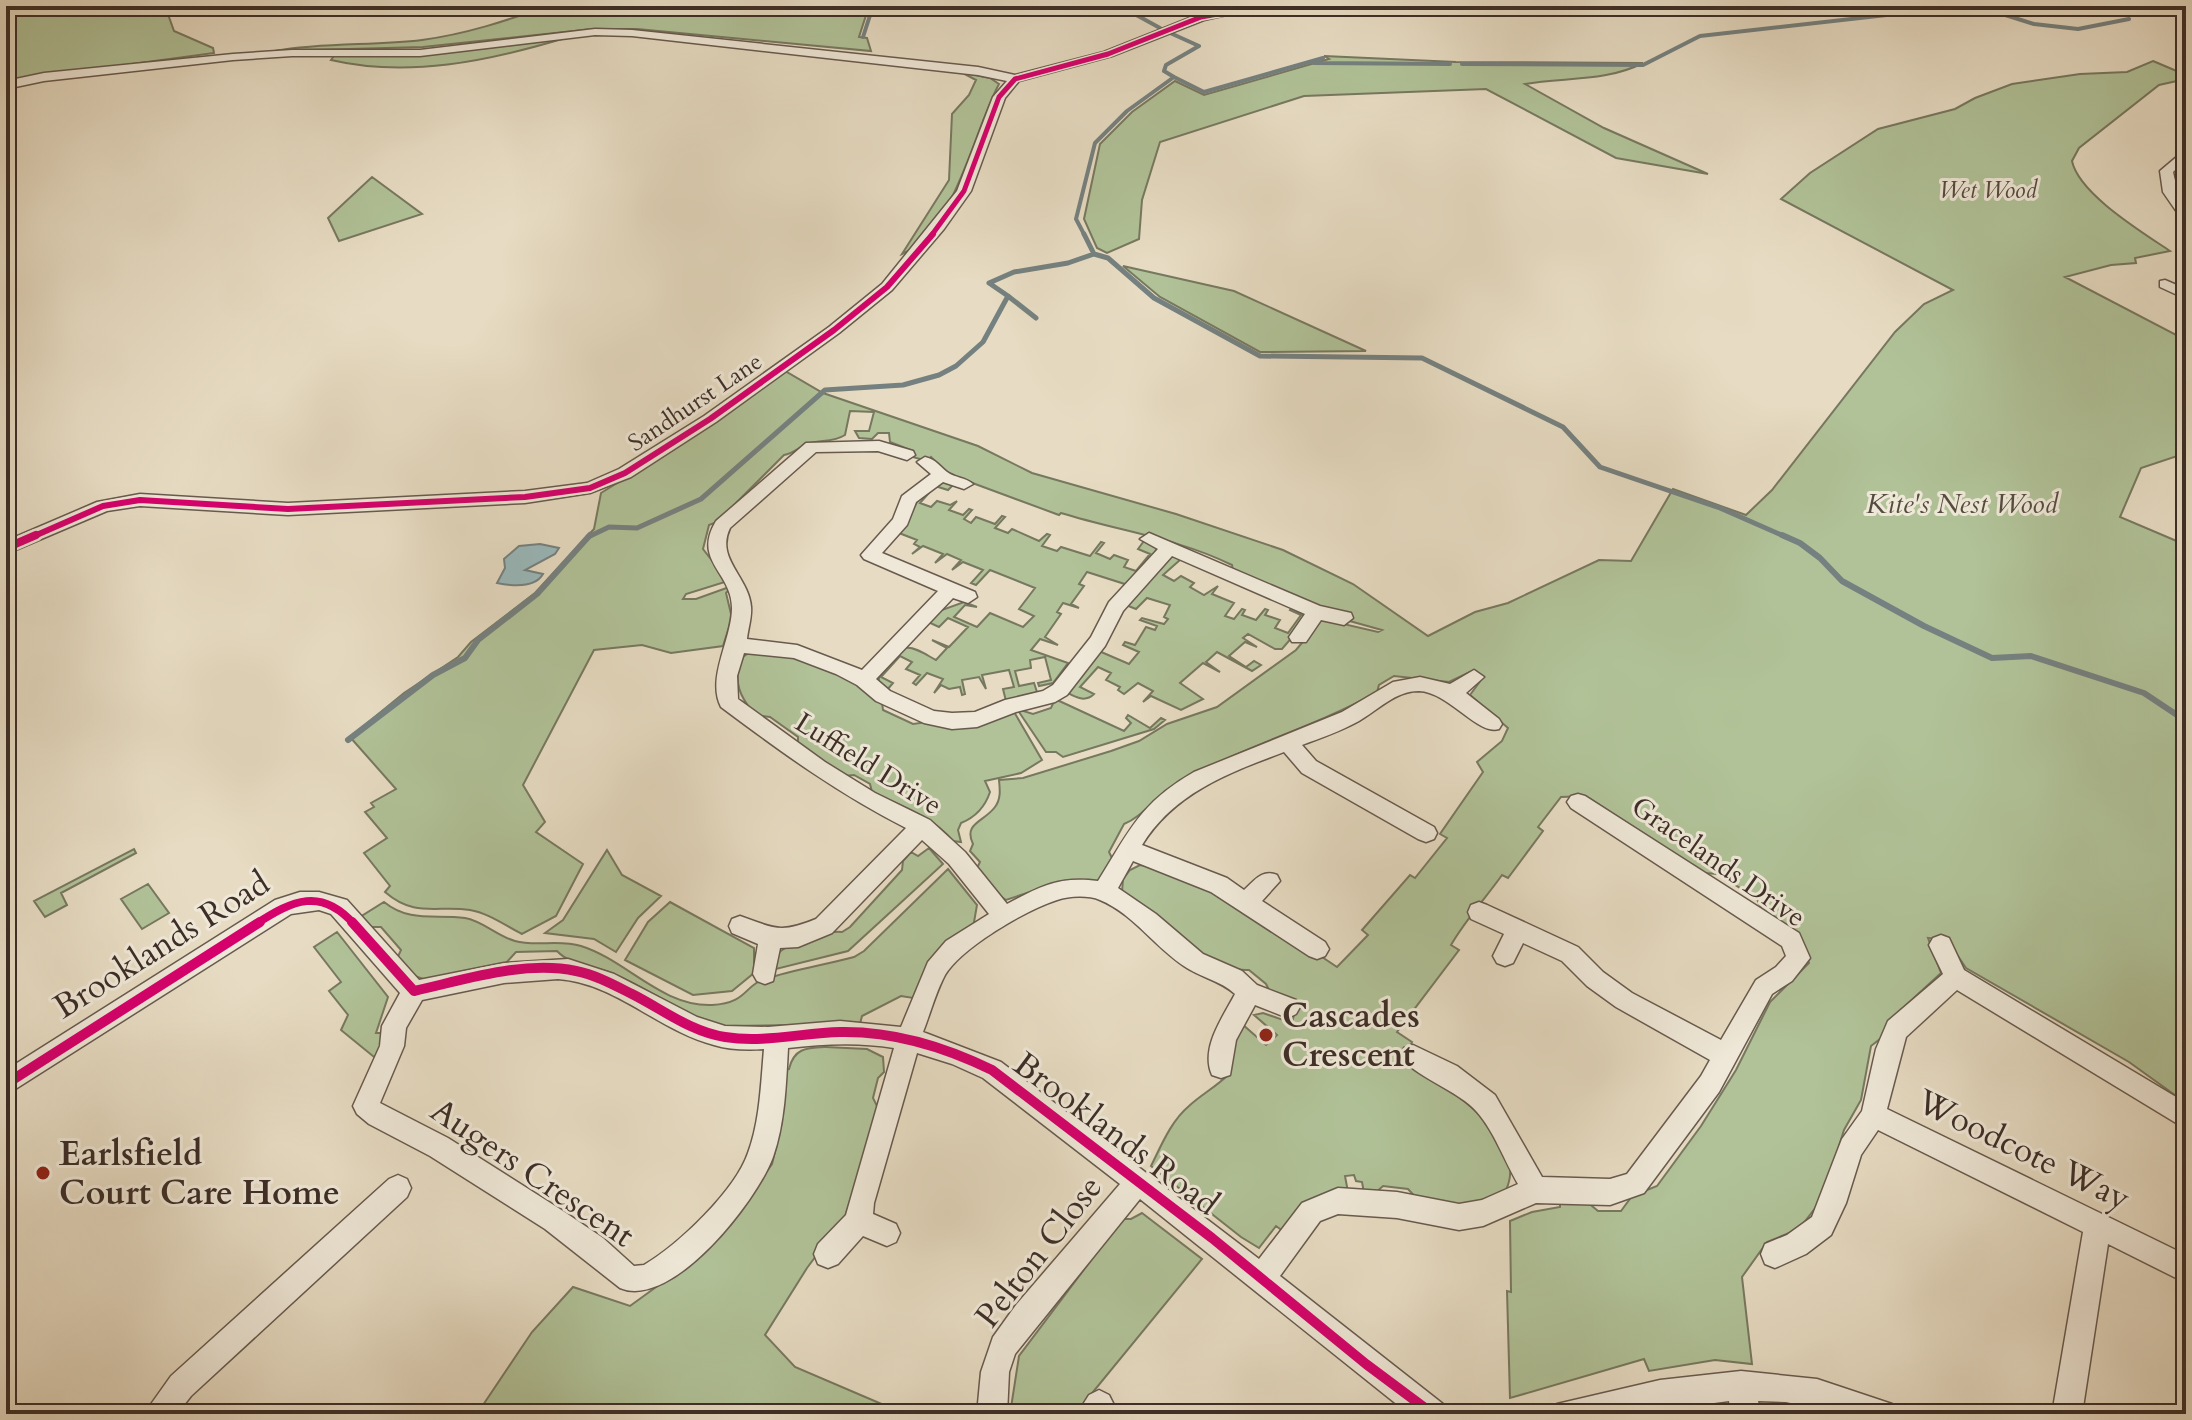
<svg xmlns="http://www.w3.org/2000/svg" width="2192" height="1420" font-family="Cardo,serif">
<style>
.green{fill:#b1c298;stroke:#777860;stroke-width:2}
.water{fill:#9ab9bc;stroke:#758180;stroke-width:2}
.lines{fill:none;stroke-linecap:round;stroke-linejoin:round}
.stream-far2{stroke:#758180;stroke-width:4}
.stream-far1{stroke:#758180;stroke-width:5}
.stream{stroke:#758180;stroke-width:6}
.minor-casing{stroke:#685a4e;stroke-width:3}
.minor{fill:#efe8d8;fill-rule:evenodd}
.cycleway-far3-casing{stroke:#efe8d8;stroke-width:8}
.cycleway-far2-casing{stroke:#efe8d8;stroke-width:10}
.cycleway-far1-casing{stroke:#efe8d8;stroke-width:13}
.cycleway-casing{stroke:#efe8d8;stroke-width:15}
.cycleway-far3{stroke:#d6006c;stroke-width:5}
.cycleway-far2{stroke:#d6006c;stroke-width:6}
.cycleway-far1{stroke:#d6006c;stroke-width:8}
.cycleway{stroke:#d6006c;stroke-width:10}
.poi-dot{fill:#8f2418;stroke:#efe8d8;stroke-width:3}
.labels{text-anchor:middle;stroke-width:6;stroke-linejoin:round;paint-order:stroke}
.far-park-label{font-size:24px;font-style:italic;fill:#544c3e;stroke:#efe8d8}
.far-street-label{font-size:24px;fill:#3d2e27;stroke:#efe8d8}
.park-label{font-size:28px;font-style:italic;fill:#544c3e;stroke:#efe8d8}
.street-label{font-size:28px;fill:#3d2e27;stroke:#efe8d8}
.near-street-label{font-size:34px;fill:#3d2e27;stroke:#efe8d8}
.near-poi-label{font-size:34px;font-weight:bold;fill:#3d2e27;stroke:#efe8d8;text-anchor:start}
</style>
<rect width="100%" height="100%" fill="#e7dcc3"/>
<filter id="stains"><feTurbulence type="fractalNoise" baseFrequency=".0025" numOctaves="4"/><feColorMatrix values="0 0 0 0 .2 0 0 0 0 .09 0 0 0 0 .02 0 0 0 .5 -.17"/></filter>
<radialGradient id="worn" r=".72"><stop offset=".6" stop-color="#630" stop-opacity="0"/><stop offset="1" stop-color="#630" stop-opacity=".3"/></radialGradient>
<!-- green -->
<path class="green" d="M39 6H165L174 31 213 48 214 53 6 81V12Z
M547 6H869L859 37 867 38 871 51 637 29H593L423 47 275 51C324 42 373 46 422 40 466 34 506 21 547 6Z
M562 39C488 61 408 78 331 60L334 56H418Z
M1324 56 1456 62 1643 63C1606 82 1564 77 1525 84L1604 128 1708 174 1616 158 1486 89 1304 96 1160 142 1142 200 1139 239 1107 253 1097 248 1084 219 1100 144 1132 112 1175 81 1204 95 1329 59Z
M2153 61 2186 75V79L2159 85 2079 148 2072 161C2079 194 2142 232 2170 251L2135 258 2136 263 2111 265 2065 277 2186 340V461L2177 456 2141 468 2120 517 2186 545V1103L2129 1062 1966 968 1947 940 1928 938 1941 973 1893 1017 1885 1035 1871 1046 1861 1100 1844 1130 1823 1198 1799 1229 1767 1242 1742 1277 1752 1364 1715 1360 1649 1371 1644 1359 1510 1398 1507 1291 1511 1292 1510 1221 1532 1212 1560 1207V1200L1586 1201 1598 1211H1621L1632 1196 1657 1186 1701 1126 1736 1070 1770 1002 1809 963 1804 947 1763 912 1757 899 1718 874 1704 873 1586 796 1561 797 1538 827 1543 831 1508 878 1502 875C1485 899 1466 919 1451 945L1459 950 1397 1032 1412 1042 1403 1058C1439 1082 1531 1136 1506 1190L1462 1208 1419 1201 1408 1189 1383 1186 1374 1194 1364 1193 1362 1182 1356 1181 1354 1175 1345 1176 1348 1192 1283 1231 1276 1226 1259 1248 1241 1237 1151 1166C1161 1146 1171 1121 1189 1106 1202 1094 1216 1087 1229 1074L1228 1059 1242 1024 1266 1045 1277 1035 1254 1015 1263 1013 1292 1023 1297 1002 1271 994 1266 984 1249 970C1206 972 1154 918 1122 892L1123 879 1130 870 1140 865 1156 867 1237 900 1337 967 1368 935 1362 930 1410 875 1415 878 1447 838 1440 834 1483 772 1477 762 1502 741 1508 728 1470 695 1481 680 1470 672 1449 682 1394 676 1379 685 1377 692C1313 728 1240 747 1176 784 1156 795 1143 817 1124 824L1109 852 1114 862 1098 883 1054 884 1006 900 997 894 976 870 980 862 970 851 973 844C963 823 984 822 995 807 1001 799 1000 790 999 780L1023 778 1111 751 1139 741 1167 724 1217 707 1296 650 1322 619 1378 632 1382 630 1346 620 1233 571 1232 565C1177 538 1119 531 1061 513L1059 515 959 478 946 472 931 457 927 461 909 456 913 451 890 442 889 433H878L872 439 859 438 855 431H869L874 412 850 411 845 435C834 442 822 440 810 443 800 446 795 453 784 455L717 522 709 525 703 549 728 581 686 594 683 599H696L732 586 726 593 732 618 723 646 671 653 642 645 594 650 523 785 545 822 536 832 583 864 556 916 522 934C506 926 488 913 470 910 437 905 415 918 385 892L390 886 364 853 387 838 365 812 374 807 371 803 396 789 350 737 404 693 458 657 471 642 535 593 594 529 601 493 716 422 785 371 823 393 978 446 1032 473 1176 514 1283 550 1353 584 1428 636 1475 612 1508 603 1599 560 1631 561 1673 489 1746 515 1772 490 1895 332 1924 304 1953 290 1781 199 1810 173 1878 129 1955 109 1975 98 2012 84 2080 74 2127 72Z
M961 72 990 78 999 84C973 132 956 229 902 254L949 180 952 114 969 95 976 80Z
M372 177 422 214 339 241 328 218Z
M1123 266 1234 291 1366 351 1260 352 1160 297Z
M942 482 953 485 948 490 935 486 920 503 931 507 937 501 950 505 957 501 949 510 963 515 969 509 972 510 964 519 971 523 976 517 995 524 1002 516 1005 517 995 528 1008 533 1012 529 1039 541 1047 534 1050 535 1042 546 1057 551 1061 547 1090 556 1101 542 1104 543 1096 553 1110 559 1114 555 1128 560 1124 567 1136 571 1150 554 1138 549 1144 541 1157 548 1149 565 1128 585 1087 572 1079 584 1084 586 1071 604 1079 608 1063 603 1057 612 1061 614 1045 637 1058 645 1040 639 1031 650 1068 663 1053 683 1039 686 1038 683 1051 680 1045 657 1030 660 1031 668 1015 671 1019 686 1034 683 1038 695 1006 701 1003 689 1014 687 1009 670 982 675 986 689 979 677 962 680 965 694 962 695 960 687 949 689 941 685 934 693 943 679 927 673 916 685 913 683 920 675 906 669 912 662 900 656 881 677 893 683 887 690 878 682C880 672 895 650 906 648 914 646 928 656 936 660L947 648 932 640 949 647 968 627 948 618 939 627 928 622 939 611 964 602 977 607 965 605 954 617 977 627 990 613 1023 627 1034 616 1019 609 1035 588 990 570 976 585 971 583 983 570 963 562 952 570 961 560 947 554 935 563 943 554 923 546 912 554 920 547 914 544 917 540 899 533C916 515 913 490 942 482Z
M1172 555 1181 559 1163 575 1174 581 1181 576 1194 583 1190 587 1204 595 1218 586 1212 594 1234 603 1225 616 1234 619 1242 609 1245 610 1242 615 1256 620 1265 609 1268 610 1265 615 1280 620 1275 628 1288 633 1301 615 1290 610 1292 607 1305 617 1300 628 1282 649H1275L1248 634 1243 638 1257 647 1245 642 1229 656 1246 667 1254 661 1261 665 1252 671 1217 652 1206 662 1220 672 1203 663 1180 683 1203 699 1181 710 1151 696 1143 702 1153 691 1138 683 1124 694 1118 690 1120 687 1106 680 1111 673 1098 667 1080 687 1094 694C1085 703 1075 697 1066 692L1099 651 1129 664 1139 652 1123 645 1125 642 1135 645 1146 627 1155 630 1157 626 1140 620 1142 618 1164 624 1168 619 1164 617 1170 605 1147 598 1136 609 1126 605Z
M750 652 791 654 853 681 882 702 883 710 913 724 1013 710 1042 760 1021 773 985 781 990 792C985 807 976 817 961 823L958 830 961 842 953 841C932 816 902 806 872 792L870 784 854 775 844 776 798 745V737L770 717 755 715C739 696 734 683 740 659Z
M1055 699 1124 731 1131 723 1126 718 1128 715 1150 728 1161 718 1165 720 1154 729 1063 757 1056 752H1046L1017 709 1033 714 1051 708Z
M929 848 943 864 848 951 772 970C773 966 773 961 775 957 783 944 828 930 842 932L850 927 902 870 903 861 911 852 918 856Z
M134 849 136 853 61 893 67 905 45 917 34 901Z
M607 850 622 875 661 896 638 918 616 952 594 939 545 933 563 920Z
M948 869 977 905 973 928C940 950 928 959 913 998L901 996 862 1016 860 1024 724 1026C682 1017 649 987 609 972 591 965 570 965 557 951L516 952 506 963 429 981 409 974 396 961 401 950 381 927H369L360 917 384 902C410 923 435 914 465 918 483 921 497 936 515 941 536 947 559 939 581 946 626 960 662 1007 712 1005 748 1003 744 985 765 979 793 970 824 965 854 957L864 951Z
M148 884 169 913 142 929 121 899Z
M670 902 754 948V973L732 991 693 995 625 960 648 922Z
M337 932 388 997 376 1033H384L380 1055 374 1057 341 1030 348 1015 329 991 341 982 314 947Z
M826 1047 867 1049 883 1057 884 1072 878 1078 873 1098 879 1110 845 1217 807 1268 765 1335 795 1367 905 1414H477L532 1332 573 1287 630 1306 685 1266 743 1205 772 1164 782 1122V1070L789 1069C794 1048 806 1048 826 1047Z
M1142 1213 1202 1259 1075 1414H1010L1019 1356 1122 1219H1131Z"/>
<!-- water -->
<path class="water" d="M540 544 559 548 555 554 525 570 543 574C535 588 512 586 497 583L505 568 504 559 519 546Z"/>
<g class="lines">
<!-- stream-far2 -->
<path class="stream-far2" d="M1120 6 1160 28
M2149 15 2186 7
M863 37 873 6
M1314 63 1450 64
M1462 64 1643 65 1700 36 1931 10 1999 13 2034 24 2078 29 2129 19
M1174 77 1204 92 1323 58
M1085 236 1076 219 1095 143 1127 111 1174 77 1164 71 1166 65 1199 46 1168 32"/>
<!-- stream-far1 -->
<path class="stream-far1" d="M1084 234 1094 254
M1008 296 1036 318
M588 537 609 527 637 528 701 499 825 390 903 385 939 375 956 366 983 342 1008 296 989 283 1014 272 1068 263 1094 254 1108 258 1154 298 1260 356 1422 358 1563 427 1600 467 1720 508 1786 537"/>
<!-- stream -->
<path class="stream" d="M1782 535 1800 543 1820 558 1842 581 1924 626 1992 658 2031 656 2144 693 2186 721
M348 740 433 675 465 658 478 640 537 594 590 535"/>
<!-- minor casing -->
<g class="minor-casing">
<path id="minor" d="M1244 6H1267L1204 20 1112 56 1019 81 1005 98 971 191 944 229 892 290 839 333 716 422 631 477 590 493 525 503 288 515 140 506 107 511 6 554V541L97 502 140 494 288 503 525 491 587 483 619 469 704 416 829 327 882 284 957 191 993 97 1007 81 978 75 632 36 595 35 420 56H292L233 60 44 81 6 89V81L44 73 233 54 292 50H420L595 29 632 30 978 67 1015 75 1104 52 1197 15Z
M2186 149V160L2173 172C2176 189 2186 202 2186 219L2181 218 2163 192 2160 171Z
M2165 280 2186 289V299L2160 287V281Z
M879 441 913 451 915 455 907 460 878 451 816 452 730 528C715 559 749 577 751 607 752 617 748 629 747 639L797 645 862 670 938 591 864 559 861 555 893 519 902 496 931 474 917 462 925 457C937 460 939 466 947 472 955 478 965 477 973 484L964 489 943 482 916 502 907 525 882 553 975 592 977 597 968 603 953 598 876 679 890 691 934 711 952 713 975 712 1005 700 1043 691 1053 685 1091 637 1109 602 1158 549 1140 539 1149 533 1320 606 1351 613 1353 618 1344 625 1321 620 1306 642H1292L1289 637 1305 614 1172 556 1123 611 1105 646 1067 695 1055 702 1016 712 977 727 952 729 924 723 876 701 857 685 836 674 794 658 744 653 737 676 738 699 825 762 875 793 930 820 965 852 1007 904C1041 886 1059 876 1098 881 1130 830 1140 803 1194 772L1342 712 1393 682 1420 677 1450 684 1474 670 1484 677 1466 693 1499 719 1502 724 1499 729C1478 736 1449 692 1419 691 1395 691 1378 710 1359 721 1341 731 1321 738 1302 745L1316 761 1434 827 1437 833 1434 839 1426 842 1418 839 1302 773 1284 752C1228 773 1174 793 1142 845L1227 878 1244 890C1255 880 1262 869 1277 875L1280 881 1262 901 1325 942 1329 949 1325 956 1317 959 1309 956 1211 892 1133 861 1118 888 1156 914 1203 954 1242 971 1257 985 1296 1000 1300 1007 1296 1014 1288 1018 1255 1005 1236 1040 1230 1075 1221 1078 1212 1075C1200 1048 1223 1017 1235 994 1221 981 1203 978 1187 968 1156 949 1134 914 1100 900 1088 895 1069 896 1057 900 1026 910 962 947 945 975 936 992 930 1014 923 1032L1001 1062 1259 1259 1302 1203 1338 1188 1397 1192 1459 1204 1482 1200 1518 1184C1505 1162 1494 1131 1477 1112 1461 1092 1408 1073 1401 1056L1404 1048 1413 1045 1457 1066 1495 1095 1542 1177 1610 1179 1627 1174 1701 1076 1710 1060 1616 1007 1587 986 1562 961 1523 943 1513 963 1505 966 1497 963 1493 956 1504 934 1471 919 1468 912 1471 905 1479 902 1487 905 1578 947 1603 972 1632 993 1721 1040 1756 980 1776 967 1786 956 1782 946 1571 808 1567 802 1571 796 1578 794 1585 796 1799 933 1810 958 1792 981 1772 994 1719 1092 1644 1193 1610 1205 1536 1203 1483 1226 1459 1230 1397 1218 1338 1214 1320 1221 1280 1276 1443 1404 1448 1414H1409L1140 1199 1015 1354 1009 1372 1007 1414H977L981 1372 993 1337 1016 1305 1120 1184 983 1078 952 1064 917 1053 874 1203 873 1214 896 1224 900 1233 896 1242 887 1246 863 1236 838 1264 828 1268 818 1264 814 1254 818 1244 846 1215 894 1048C858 1042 824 1044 788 1048 786 1084 785 1123 773 1157 757 1201 672 1310 620 1288L545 1229 430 1156 369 1124 357 1114 353 1106 380 1046 382 1026 400 993 331 914 319 910 291 914 6 1095V1070L275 900 300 892H319L347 900 419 980 504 963 568 959 614 974 697 1017 725 1026 768 1027 840 1021 901 1027 928 962 946 941 989 914 949 864 922 840 832 933 798 947 780 948 773 981 765 984 757 981 753 974 758 944 732 933 729 926 732 919 740 916C774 928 780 934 816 919L906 828C839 794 781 752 721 707 706 678 732 639 732 608 732 572 692 561 716 521L806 443ZM558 979C616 983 659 1031 714 1045 730 1050 747 1050 764 1049 761 1083 760 1121 748 1153 735 1191 678 1245 644 1265L634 1266 603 1238 563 1211 448 1138 380 1103 404 1046 406 1028 422 1000 504 983Z
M1941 935 1949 938 1964 970 2186 1103V1129L1957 990 1906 1037 1887 1109 2186 1255V1283L2108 1244 2082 1414H2052L2083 1232 1878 1130 1861 1155 1846 1203 1831 1235 1806 1254 1775 1268 1765 1264 1761 1254 1765 1244 1787 1235 1812 1217 1842 1139 1862 1111 1876 1049 1888 1021 1943 974 1929 945 1933 938Z
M398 1175 407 1179 411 1188 407 1197 191 1396 177 1414H144L171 1376 389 1179Z
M1741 1371 1817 1379 1892 1404 1897 1414H1840L1786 1402 1758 1401 1761 1414H1731L1729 1401 1632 1414H1552L1557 1404 1660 1380Z
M1099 1390 1109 1395 1114 1405 1110 1414H1077L1089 1395Z"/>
</g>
<!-- minor -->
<use href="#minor" class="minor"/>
<!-- cycleway-far3 casing -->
<g class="cycleway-far3-casing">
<path id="cycleway-far3" d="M931 236 964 191 999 97 1015 79 1108 54 1201 17 1262 6"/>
</g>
<!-- cycleway-far2 casing -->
<g class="cycleway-far2-casing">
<path id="cycleway-far2" d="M32 537 103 506 140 500 288 509 525 497 590 488 625 473 710 419 834 330 887 287 933 234"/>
</g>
<!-- cycleway-far1 casing -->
<g class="cycleway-far1-casing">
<path id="cycleway-far1" d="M6 548 36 535
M256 924C293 900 321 887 354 924"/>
</g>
<!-- cycleway casing -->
<g class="cycleway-casing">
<path id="cycleway" d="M352 922 414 991C464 980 524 960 576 971 596 975 614 985 632 994 662 1009 691 1032 725 1037 764 1043 802 1033 840 1032 893 1031 945 1047 992 1070L1212 1238 1366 1364 1433 1414
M6 1084 260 922"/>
</g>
<!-- cycleway-far3 -->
<use href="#cycleway-far3" class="cycleway-far3"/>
<!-- cycleway-far2 -->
<use href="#cycleway-far2" class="cycleway-far2"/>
<!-- cycleway-far1 -->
<use href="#cycleway-far1" class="cycleway-far1"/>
<!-- cycleway -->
<use href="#cycleway" class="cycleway"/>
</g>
<!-- markers -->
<g class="poi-dot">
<circle cx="1266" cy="1035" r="8"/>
<circle cx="43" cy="1173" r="8"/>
</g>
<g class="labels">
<!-- far-park labels -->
<g class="far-park-label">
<text x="1988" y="198">Wet Wood</text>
</g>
<!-- far-street labels -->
<g class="far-street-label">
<text transform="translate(695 402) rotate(-34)" y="8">Sandhurst Lane</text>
</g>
<!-- park labels -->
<g class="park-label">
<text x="1962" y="513">Kite's Nest Wood</text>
</g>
<!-- street labels -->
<g class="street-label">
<text transform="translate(869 763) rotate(32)" y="10">Luffield Drive</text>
<text transform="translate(1719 861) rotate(35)" y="10">Gracelands Drive</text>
</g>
<!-- near-street labels -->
<g class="near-street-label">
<text transform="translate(161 944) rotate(-32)" y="12">Brooklands Road</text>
<text transform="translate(1117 1133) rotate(37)" y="12">Brooklands Road</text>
<text transform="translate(2024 1149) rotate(26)" y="12">Woodcote Way</text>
<text transform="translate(533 1172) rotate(34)" y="12">Augers Crescent</text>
<text transform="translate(1038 1251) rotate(-52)" y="12">Pelton Close</text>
</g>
<!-- near-poi labels -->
<g class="near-poi-label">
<text x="1282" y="1027">Cascades<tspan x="1282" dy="39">Crescent</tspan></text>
<text x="59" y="1165">Earlsfield<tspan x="59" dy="39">Court Care Home</tspan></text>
</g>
</g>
<!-- margin -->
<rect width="2192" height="1420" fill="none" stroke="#e7dcc3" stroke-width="32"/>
<rect x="8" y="8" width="2176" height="1404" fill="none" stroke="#3d2e27" stroke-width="4"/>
<rect x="16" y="16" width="2160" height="1388" fill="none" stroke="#3d2e27" stroke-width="2"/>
<rect width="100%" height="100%" filter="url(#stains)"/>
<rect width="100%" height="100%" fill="url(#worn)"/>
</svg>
